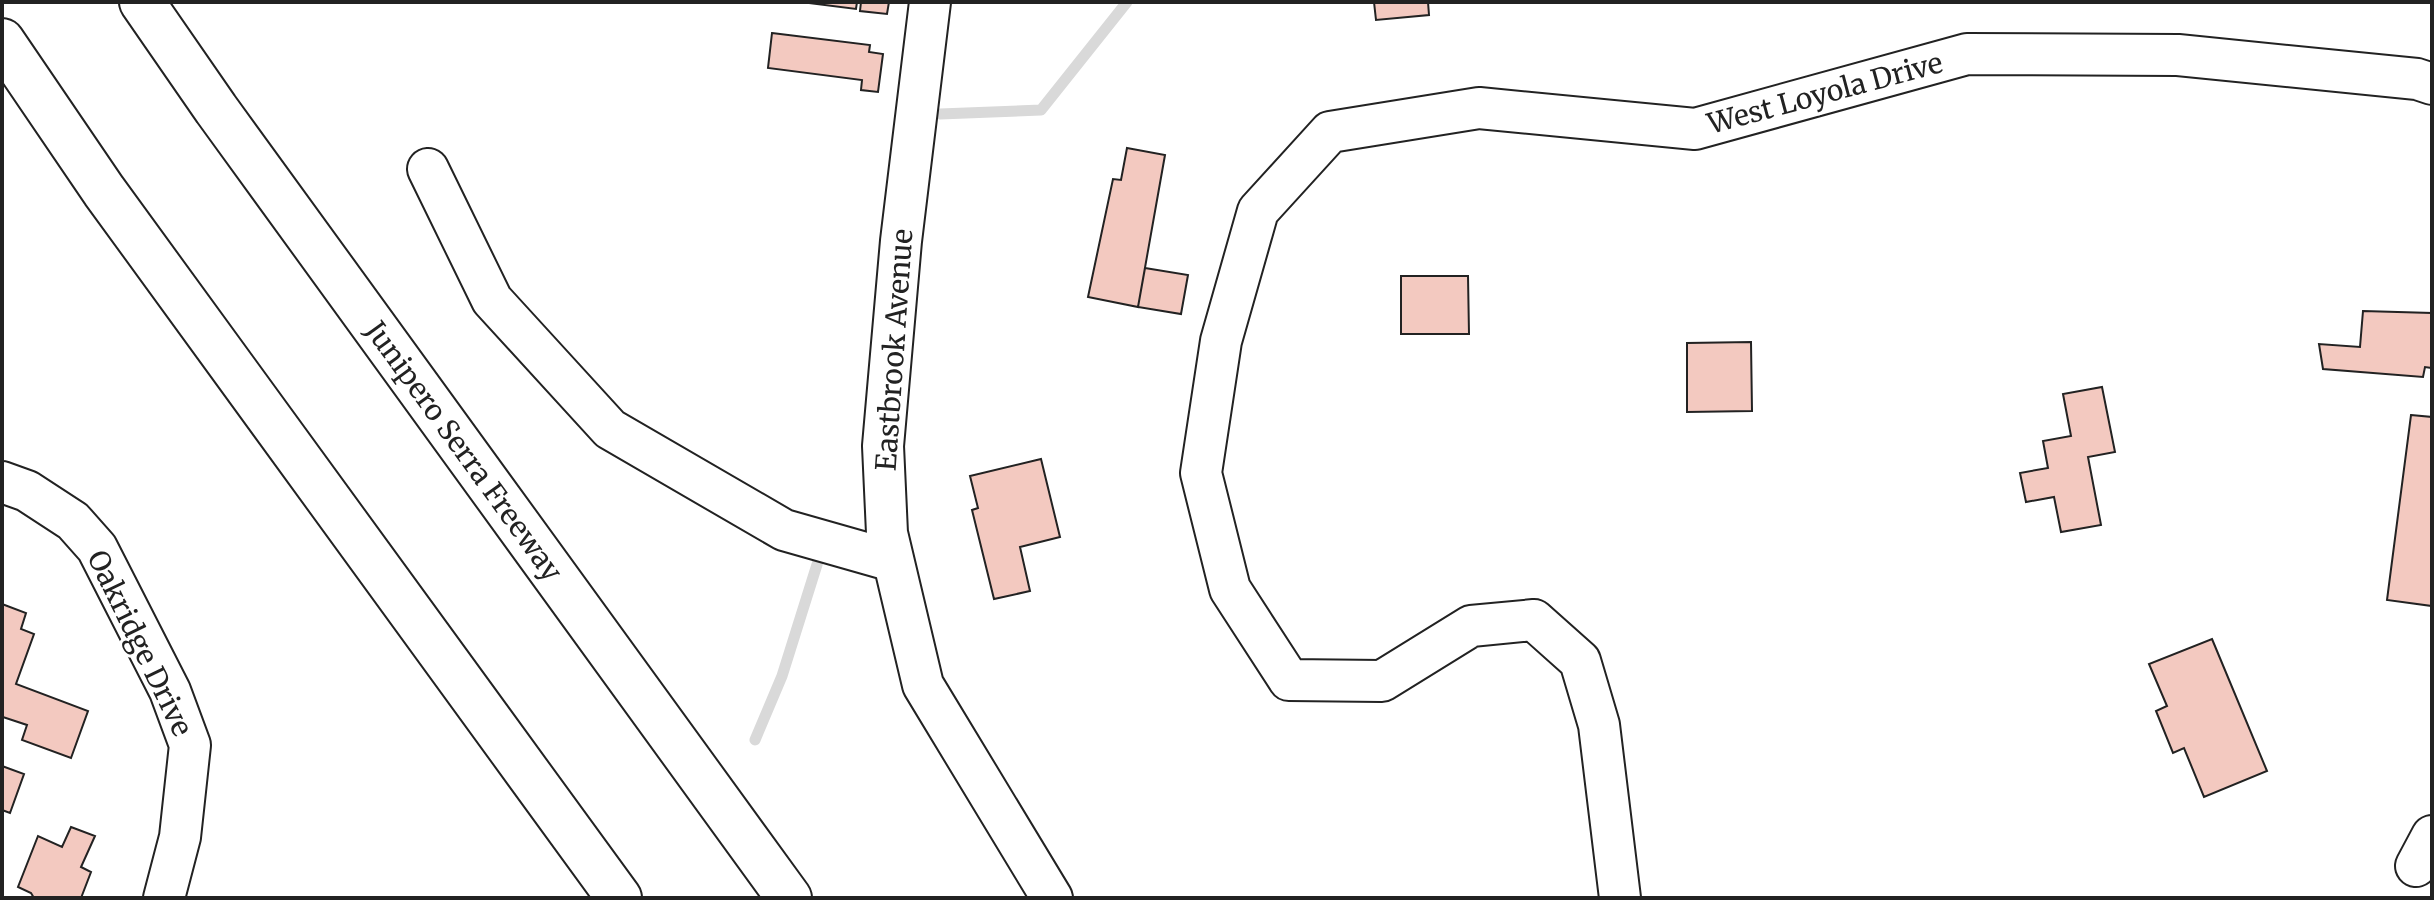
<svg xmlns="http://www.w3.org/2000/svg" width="2434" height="900" font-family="Merriweather,serif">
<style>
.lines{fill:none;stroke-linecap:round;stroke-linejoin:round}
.stream{stroke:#d9d9d9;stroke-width:11}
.building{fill:#f3c9c0;stroke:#222;stroke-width:2}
.minor-casing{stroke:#222;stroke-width:44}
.highway-casing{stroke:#222;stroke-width:48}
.minor{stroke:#fff;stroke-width:40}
.highway{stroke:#fff;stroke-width:44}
.labels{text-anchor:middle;stroke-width:6;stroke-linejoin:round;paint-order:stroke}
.street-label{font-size:28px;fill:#222;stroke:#fff}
</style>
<rect width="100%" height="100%" fill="#fff"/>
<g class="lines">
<!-- stream -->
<path class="stream" d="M940 114 1041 110 1127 2
M755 740 782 676 820 555"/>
</g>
<!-- building -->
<path class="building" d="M801 2H857L856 9Z
M861 2H889L887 14 860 11Z
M1374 2H1428L1429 15 1376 20Z
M772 33 870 45 869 52 883 54 878 92 861 90 862 80 768 68Z
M1127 148 1165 155 1138 307 1088 297 1113 179 1121 180Z
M1145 268 1188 275 1181 314 1138 307Z
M1401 276H1468L1469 334H1401Z
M2363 311 2432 313V368L2425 367 2423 377 2323 369 2319 344 2360 347Z
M1751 342 1752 411 1687 412V343Z
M2102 387 2115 452 2088 457 2101 525 2061 532 2054 497 2026 502 2020 473 2048 468 2043 441 2071 436 2063 394Z
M2411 415 2432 417V606L2387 600Z
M1041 459 1060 537 1020 547 1030 591 994 599 972 510 978 508 970 476Z
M2 604 26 613 21 629 34 634 16 684 88 711 71 758 22 740 27 725 3 717 2 721Z
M2212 639 2267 771 2204 797 2184 748 2173 753 2156 711 2167 706 2149 664Z
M2 766 24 774 10 813 2 810Z
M71 827 95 836 81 867 91 872 81 898H34L31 893 18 887 38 836 62 847Z"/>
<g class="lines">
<!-- minor casing -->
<g class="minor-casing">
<path id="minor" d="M930 2 901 241 883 446 887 533 923 685 1052 898
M428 169 492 300 610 429 784 530 893 561
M2 482 27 491 73 521 97 548 170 691 190 745 180 837 164 898
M2416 866 2432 836
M1620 898 1599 725 1580 661 1534 620 1471 626 1382 681 1289 680 1230 589 1201 473 1221 341 1258 211 1330 132 1479 108 1695 129 1967 54 2178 55 2417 79 2432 84"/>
</g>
<!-- highway casing -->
<g class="highway-casing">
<path id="highway" d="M142 2 216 109 789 898
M2 41 104 191 619 898"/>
</g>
<!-- minor -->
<use href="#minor" class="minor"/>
<!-- highway -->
<use href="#highway" class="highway"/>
</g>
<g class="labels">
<!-- street labels -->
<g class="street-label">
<text transform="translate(1825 93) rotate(-15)" y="10">West Loyola Drive</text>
<text transform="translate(894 350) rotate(-86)" y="10">Eastbrook Avenue</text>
<text transform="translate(464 451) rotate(54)" y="10">Junipero Serra Freeway</text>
<text transform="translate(140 643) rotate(64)" y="10">Oakridge Drive</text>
</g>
</g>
<!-- border -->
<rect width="2434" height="900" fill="none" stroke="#222222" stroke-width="8"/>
</svg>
